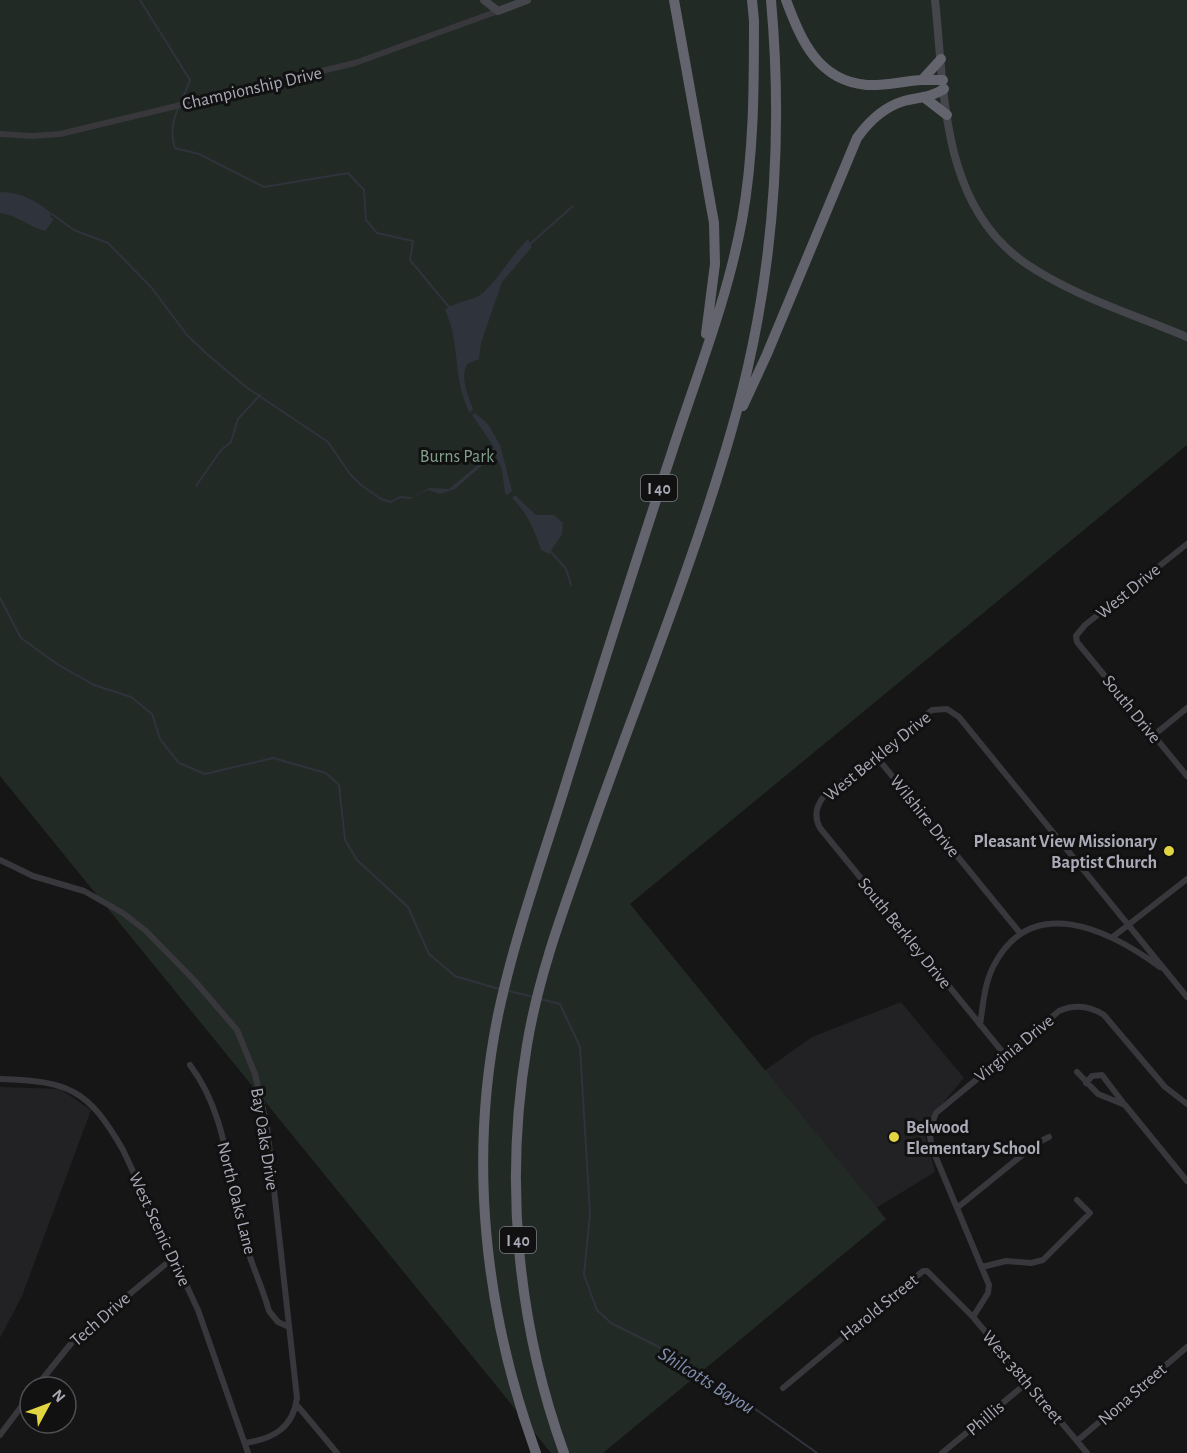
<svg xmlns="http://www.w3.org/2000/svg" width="1187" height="1453" font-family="'Alegreya Sans',sans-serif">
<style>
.built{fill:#222224}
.green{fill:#222a25}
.water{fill:#2f333c}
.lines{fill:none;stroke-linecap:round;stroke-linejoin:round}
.stream{stroke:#2f333c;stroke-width:2}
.street{stroke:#37373c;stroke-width:6}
.secondary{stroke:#45454c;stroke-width:8}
.highway{stroke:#63646d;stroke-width:10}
.poi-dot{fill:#e3d442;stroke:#111112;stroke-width:2}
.labels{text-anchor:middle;stroke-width:6;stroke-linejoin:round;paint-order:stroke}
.shield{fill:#111112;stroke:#7b7c85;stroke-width:1.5}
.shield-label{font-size:16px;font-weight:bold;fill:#a9aab6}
.street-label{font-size:18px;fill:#a9aab6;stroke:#111112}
.park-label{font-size:18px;fill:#81a08b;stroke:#111112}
.poi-label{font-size:18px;font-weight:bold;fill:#a9aab6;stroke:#111112;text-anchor:end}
.water-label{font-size:20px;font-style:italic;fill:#828faf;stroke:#111112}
</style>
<rect width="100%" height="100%" fill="#161617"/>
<!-- built -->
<path class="built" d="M901 1002 964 1078 923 1127 935 1172 863 1216 760 1074 812 1037Z
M0 1087 60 1089 91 1110 22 1296 0 1338Z"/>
<!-- green -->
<path class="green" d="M0 0H1187V445L630 904 886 1219 603 1453H551L0 776Z"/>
<!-- water -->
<path class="water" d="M0 192C20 192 36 200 51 213L50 217 54 219 45 231C29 227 17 215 0 213Z
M528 239 532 247 502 282 481 343 479 359 467 364C460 379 468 394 473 409L470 413C452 380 461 343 445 310 457 300 473 302 484 292 500 276 512 255 528 239Z
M475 413 488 424 500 445 512 491 507 495 505 493 502 470 495 454 455 489 440 494 428 490 410 499 429 488 449 489 491 454 494 447 472 415Z
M515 495 536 515H554L563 523 562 534 549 554 541 550C534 529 528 514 512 498Z"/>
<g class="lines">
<!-- stream -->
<path class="stream" d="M140 0 190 80C182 103 166 123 175 148L199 154 264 187 348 173 364 190 366 220 377 233 413 241 410 260 449 307
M52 214 74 230 108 243 151 287 187 335 207 354 246 387 328 442 350 474 361 485 381 499 391 502 400 497 411 498
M529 245 573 206
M196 486 221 450 231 442 238 419 260 395
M551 552 566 569 571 585
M0 598 21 638 57 664 94 685 131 697 152 714 160 739 179 763 205 774 273 758 326 773 339 785 345 840 357 860 408 907 429 954 455 976 499 989
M508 991 534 997
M540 999 560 1004 580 1047 590 1214 584 1275 597 1310 611 1323 657 1346 730 1391 817 1453"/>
<!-- street -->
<path class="street" d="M0 134 32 136 60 134 355 63 498 11
M1187 544 1085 625 1076 636 1077 642 1187 776
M1154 735 1187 708
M875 755 1020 933
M0 860 33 876 84 891 123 913 146 931 193 979 237 1030 255 1074 267 1126 297 1398C293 1428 273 1439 245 1443
M1114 936 1187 879
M980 1025C983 1006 984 985 993 967 1031 891 1109 930 1160 967
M1005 1055 820 828C814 817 816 806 824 796L932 710 947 709 959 717 1187 997
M190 1065C227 1114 228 1176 243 1234 249 1260 262 1285 269 1311L278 1322 289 1327
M1077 1072 1098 1094 1125 1105 1187 1181
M0 1079C69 1081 88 1089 123 1150L198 1310 248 1453
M1086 1083 1092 1076 1102 1075 1124 1104
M957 1208 1037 1143 1049 1137
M982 1267 1006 1261 1031 1263 1043 1260 1090 1213 1077 1200
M973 1317 988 1293 989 1285 932 1148 929 1131 936 1113 1059 1011C1075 1004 1090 1006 1104 1015L1165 1087 1187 1104
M36 1387 73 1341 173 1258
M783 1388 923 1271H927L973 1317 1087 1453
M296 1404 337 1453
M0 1435 30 1395
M1077 1441 1187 1347
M942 1453 1028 1382"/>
<!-- secondary -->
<path class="secondary" d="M484 0 498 11 527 0
M935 0C945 92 940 204 1025 263 1073 296 1133 314 1187 337"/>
<!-- highway -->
<path class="highway" d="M674 0 714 223 715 264 706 334
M786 0C801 40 818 81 867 85 885 86 904 81 922 80L941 59
M922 80H943
M925 98 947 115
M743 406 767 354 857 138C869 121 884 107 904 101 919 97 930 98 944 89
M536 1453C485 1313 468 1162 498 1015 515 935 543 858 567 780 601 671 635 563 671 455 696 377 727 301 742 220 754 154 754 88 754 21L752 0
M564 1453C517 1323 504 1182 527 1045 539 973 565 905 589 837 636 703 692 568 731 432 772 292 784 145 771 0"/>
</g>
<!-- markers -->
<g class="poi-dot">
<circle cx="1169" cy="851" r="6"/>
<circle cx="894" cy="1137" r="6"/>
</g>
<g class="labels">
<!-- shield labels -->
<g class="shield">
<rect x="641" y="475" width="36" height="26" rx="4.5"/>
<rect x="500" y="1227" width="36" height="26" rx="4.5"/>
</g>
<g class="shield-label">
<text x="659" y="494">I 40</text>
<text x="518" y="1246">I 40</text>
</g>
<!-- street labels -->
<g class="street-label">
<text transform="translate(252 88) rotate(-13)" y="6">Championship Drive</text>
<text transform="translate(1128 591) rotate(-39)" y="6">West Drive</text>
<text transform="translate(1132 709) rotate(51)" y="6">South Drive</text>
<text transform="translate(877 756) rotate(-39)" y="6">West Berkley Drive</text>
<text transform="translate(925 816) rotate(51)" y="6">Wilshire Drive</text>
<text transform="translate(905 933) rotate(51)" y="6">South Berkley Drive</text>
<text transform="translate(1014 1048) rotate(-39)" y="6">Virginia Drive</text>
<text transform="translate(265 1139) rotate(81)" y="6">Bay Oaks Drive</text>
<text transform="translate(237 1198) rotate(76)" y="6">North Oaks Lane</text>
<text transform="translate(160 1229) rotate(65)" y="6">West Scenic Drive</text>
<text transform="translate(879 1307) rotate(-39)" y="6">Harold Street</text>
<text transform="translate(100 1319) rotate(-41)" y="6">Tech Drive</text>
<text transform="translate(1023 1377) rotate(50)" y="6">West 38th Street</text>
<text transform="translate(1132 1394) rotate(-41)" y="6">Nona Street</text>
<text transform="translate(985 1418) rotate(-40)" y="6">Phillis</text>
</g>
<!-- park labels -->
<g class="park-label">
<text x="457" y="462">Burns Park</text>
</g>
<!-- poi labels -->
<g class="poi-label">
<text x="1157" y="847">Pleasant View Missionary<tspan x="1157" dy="21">Baptist Church</tspan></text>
<text x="906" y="1133" text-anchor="start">Belwood<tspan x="906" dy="21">Elementary School</tspan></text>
</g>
<!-- water labels -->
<g class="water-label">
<text transform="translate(707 1380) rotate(32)" y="7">Shilcotts Bayou</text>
</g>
</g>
<!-- north arrow -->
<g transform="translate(48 1405) rotate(49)"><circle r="28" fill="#111112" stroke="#4e4e54" stroke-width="1.5"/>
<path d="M0-4.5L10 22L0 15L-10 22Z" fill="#e3d442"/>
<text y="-9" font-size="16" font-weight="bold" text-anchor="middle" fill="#a9aab6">N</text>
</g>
</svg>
